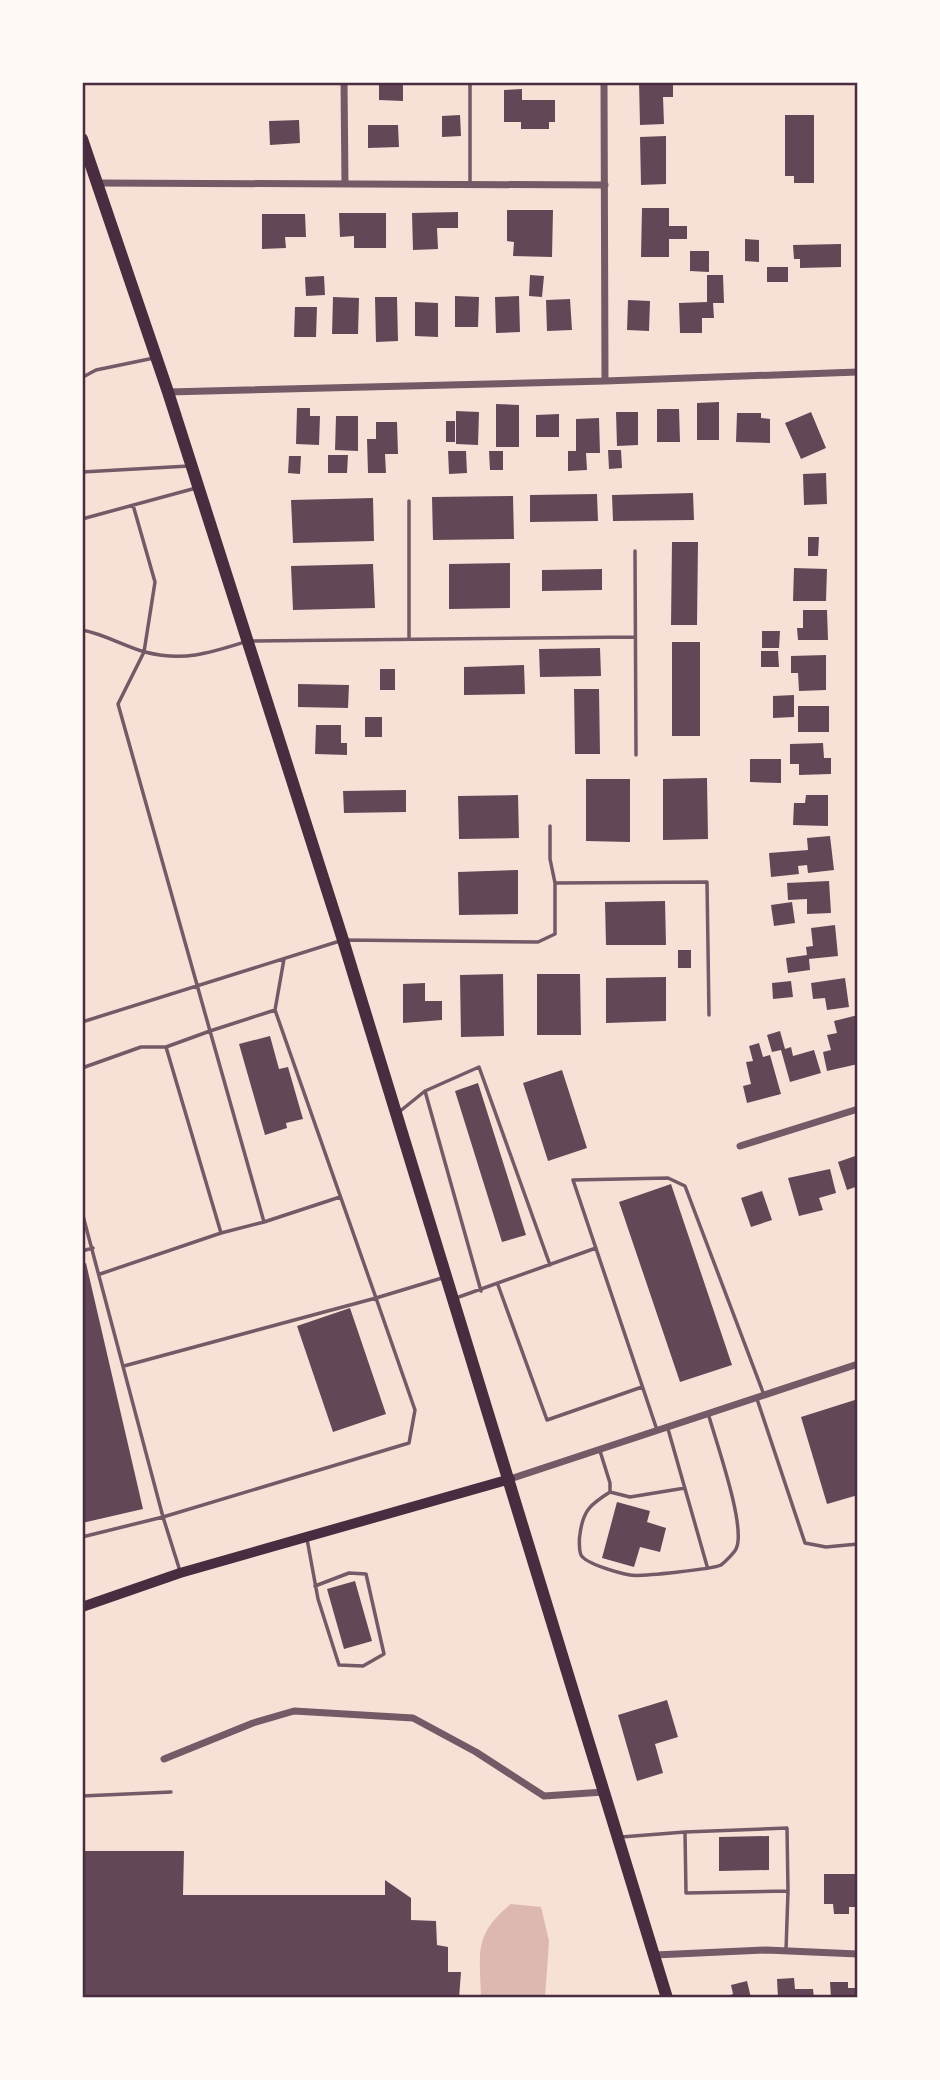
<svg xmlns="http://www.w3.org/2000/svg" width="940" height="2080" font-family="'PT Sans',sans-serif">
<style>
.water{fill:#dcb8b0}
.building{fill:#644757}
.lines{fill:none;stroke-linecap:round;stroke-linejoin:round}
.service{stroke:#755966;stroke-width:3.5}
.minor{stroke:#755966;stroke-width:7}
.secondary{stroke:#4a2c40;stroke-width:10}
.primary{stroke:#4a2c40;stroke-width:12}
.neatline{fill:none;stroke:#4a2c40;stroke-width:2.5}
</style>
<rect width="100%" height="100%" fill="#f7e1d7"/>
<!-- water -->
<path class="water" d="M511 1904 541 1907 549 1941 545 1998H481C480 1952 473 1935 511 1904Z"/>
<!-- building -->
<path class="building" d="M379 82H403V101L379 100Z
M639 82H673V97H663L664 124 640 125Z
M522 89V100H555V122H549V129H521V122H504V90Z
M460 115 461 136 442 137V116Z
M785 115H814V183H794V176H785Z
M299 120 300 143 270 145 269 121Z
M368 125H398L399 147 368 148Z
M666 136V184L641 185 640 137Z
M642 208H669V226H687V239H669V257H641Z
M507 210H553L552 257 513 256 514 242 507 241Z
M458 212V228H437L438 249 413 250 412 213Z
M339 213H386V248H354V236L340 237Z
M262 214H305L306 237H285L286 248 262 249Z
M745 239 759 240V262L745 261Z
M841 244V267L800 268V259H794L793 245Z
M690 251H709V272L690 271Z
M767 267H788V282H767Z
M530 275 544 276 542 297 529 296Z
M707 275H723L724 303H713L714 318H702V333H680L679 303 707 302Z
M324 276 325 295 306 296 305 277Z
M455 296 479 297 478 327H455Z
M519 296 520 332 496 333 495 297Z
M333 297 359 298 358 334H332Z
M375 297H397L398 341 376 342Z
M570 299 572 330 547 331 546 300Z
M628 300 650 301 649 331 627 330Z
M415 302 438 303V337L415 336Z
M295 307H317L316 337H294Z
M719 402V440H697V403Z
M496 404 519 405V447H496Z
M297 408H310V416H320L319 445 296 444Z
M657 409H679L680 442H657Z
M456 411 479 412 478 445 456 444Z
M616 412H638V445L617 446Z
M811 412 826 448 801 459 785 423Z
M737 413H761V418L770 419V443L736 442Z
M559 414V437H536V415Z
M336 416H358V451L335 450Z
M599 418 600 453H586L587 470 568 471V451H576V419Z
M446 421H455V442H446Z
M376 422H397L398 454H385L386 473H368L367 439H376Z
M608 450H621L622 468 609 469Z
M448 451H466L467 473 449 474Z
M489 451H503V470H490Z
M328 455H348L347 473H328Z
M289 456H301L300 474 288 473Z
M826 473 827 504 804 505 803 474Z
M693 493 694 520 613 521 612 495Z
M597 494 598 521 530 522V495Z
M513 496 514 539 433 540 432 497Z
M373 498 374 541 293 543 291 500Z
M808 537H819L818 556H808Z
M672 542H698L697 625H671Z
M510 563V608L449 609V564Z
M373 564 375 608 293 610 291 566Z
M794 568 827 569 826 601H793Z
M602 569V590L542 591V570Z
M803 610H827L828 640H798L797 628H803Z
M762 631H780L779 648H762Z
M672 642H700V736H672Z
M600 648 601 676 540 677 539 649Z
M761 651H778L779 667H761Z
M826 655V690L799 691 798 673H791V656Z
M524 665 525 694 464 695V667Z
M380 669H395V690H380Z
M298 684 349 685 348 708 298 707Z
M574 689H599L600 754H575Z
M794 695V717L773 718V696Z
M798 706H829V732H798Z
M365 717H382V737H365Z
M316 725H341V743H347V755L315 754Z
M823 743 824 758H831V774L799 775V764H790V744Z
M750 759H781V783L750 782Z
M707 778 708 839 663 840V779Z
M586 779H630V842L586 841Z
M406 790V812L344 813 343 791Z
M518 795 519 838 459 839 458 796Z
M806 795H828V826L793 825 794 803H805Z
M830 836 834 870 808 873 807 865 798 866 799 874 771 877 769 853 808 850 807 838Z
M518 870V914L459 915 458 872Z
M829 881 831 913 807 914V899L788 900 787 883Z
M665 901 666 945H606L605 902Z
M792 902 795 923 774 926 771 905Z
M835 925 838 956 809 959 810 970 788 973 786 958 807 955 806 947 813 946 811 928Z
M678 950H691V968H678Z
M503 974 504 1036 461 1037 460 975Z
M537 974H580L581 1035H537Z
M666 977V1021L606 1023V978Z
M845 978 849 1007 827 1010 825 998 813 999 811 983Z
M791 981 793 997 773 999 772 983Z
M425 983V1001H442V1020L403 1023V984Z
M858 1015V1064L827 1071 823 1052 831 1050 827 1035 837 1033 834 1021Z
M780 1031 785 1049 791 1047 793 1056 814 1050 821 1073 790 1082 781 1050 772 1052 767 1035Z
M270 1036 279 1069 288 1067 303 1119 286 1123 287 1128 265 1135 239 1044Z
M759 1043 763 1057 770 1055 781 1094 747 1103 743 1086 751 1084 746 1062 753 1061 749 1046Z
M562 1070 587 1148 548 1161 523 1083Z
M478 1083 526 1235 502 1242 455 1091Z
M858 1155V1186L847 1190 838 1162Z
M830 1169 836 1193 819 1198 823 1210 799 1216 788 1178Z
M671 1184 732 1365 680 1382 619 1202Z
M762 1191 772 1220 751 1227 741 1198Z
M86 1263 143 1509 82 1523V1264Z
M350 1308 386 1414 333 1432 297 1326Z
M858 1399V1495L827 1504 801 1417Z
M617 1502 650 1511 647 1522 666 1528 660 1552 640 1547 634 1567 602 1558Z
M355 1581 372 1641 344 1649 327 1589Z
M667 1700 678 1737 655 1744 663 1773 637 1781 618 1715Z
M769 1836V1870L719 1871V1837Z
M82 1851H184L183 1895H385V1880L411 1898V1920L436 1921 437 1945 448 1947V1972H461L459 1998H84Z
M824 1874H858V1907H849V1914H834L833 1904H824Z
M794 1978 795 1989H813L814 1998H778L777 1979Z
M747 1981 751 1998H723L733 1994 731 1985Z
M830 1982H848V1988H858V1998H831Z"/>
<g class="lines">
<!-- service -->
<path class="service" d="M470 184V82
M82 431 83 377 96 370 154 358
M82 472 189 466
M409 501V639
M133 505 155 582 144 652 118 704 210 1031 275 1010
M82 519 196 488
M635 551 636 755
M82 630C104 634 124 646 145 652 184 662 210 653 248 641L635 637
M555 883 707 882 709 1015
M82 1022 343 940 538 942 555 934V883L550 859V826
M82 1068 141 1047H166
M425 1091 481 1291
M399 1112 425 1091 479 1067 550 1265
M82 1212 163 1517 180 1571
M264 1222 210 1031 166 1047 221 1233 264 1222 340 1197
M82 1251 93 1248
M100 1274 221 1233
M498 1285 547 1420 642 1387
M456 1298 596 1248
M124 1366 376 1298 275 1010 284 959
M757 1399 805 1543 826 1547 858 1544
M668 1429 707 1566
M657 1430 573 1180 668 1178 685 1186 764 1395
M600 1451 610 1483V1492C591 1504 583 1510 580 1534 579 1539 579 1550 581 1555 586 1564 619 1573 630 1575 640 1577 713 1569 721 1565 725 1562 734 1553 736 1549 747 1528 715 1439 708 1413
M610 1492 630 1497 685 1488
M82 1537 163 1517 409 1443 415 1410 376 1298 442 1278
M307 1539 318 1599 339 1665 363 1666 384 1654 366 1574 349 1573 315 1586
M82 1796 171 1792
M685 1832 787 1828 788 1891
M621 1837 685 1832 686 1893 788 1891 786 1950"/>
<!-- minor -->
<path class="minor" d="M344 82 345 184
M604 82 605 381
M97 183 605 185
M168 392 605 381 858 372
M740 1146 858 1109
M510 1479 858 1364
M164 1759 253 1723 294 1711 413 1718 476 1752 544 1796 604 1792
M655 1955 766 1950 858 1954"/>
<!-- secondary -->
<path class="secondary" d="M82 1607 180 1573 510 1479"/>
<!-- primary -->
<path class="primary" d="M82 139 168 392 343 940 667 1998"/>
</g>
<!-- border -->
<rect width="940" height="2080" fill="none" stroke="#fffaf5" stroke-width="168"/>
<rect x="84" y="84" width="772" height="1912" class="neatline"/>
</svg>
